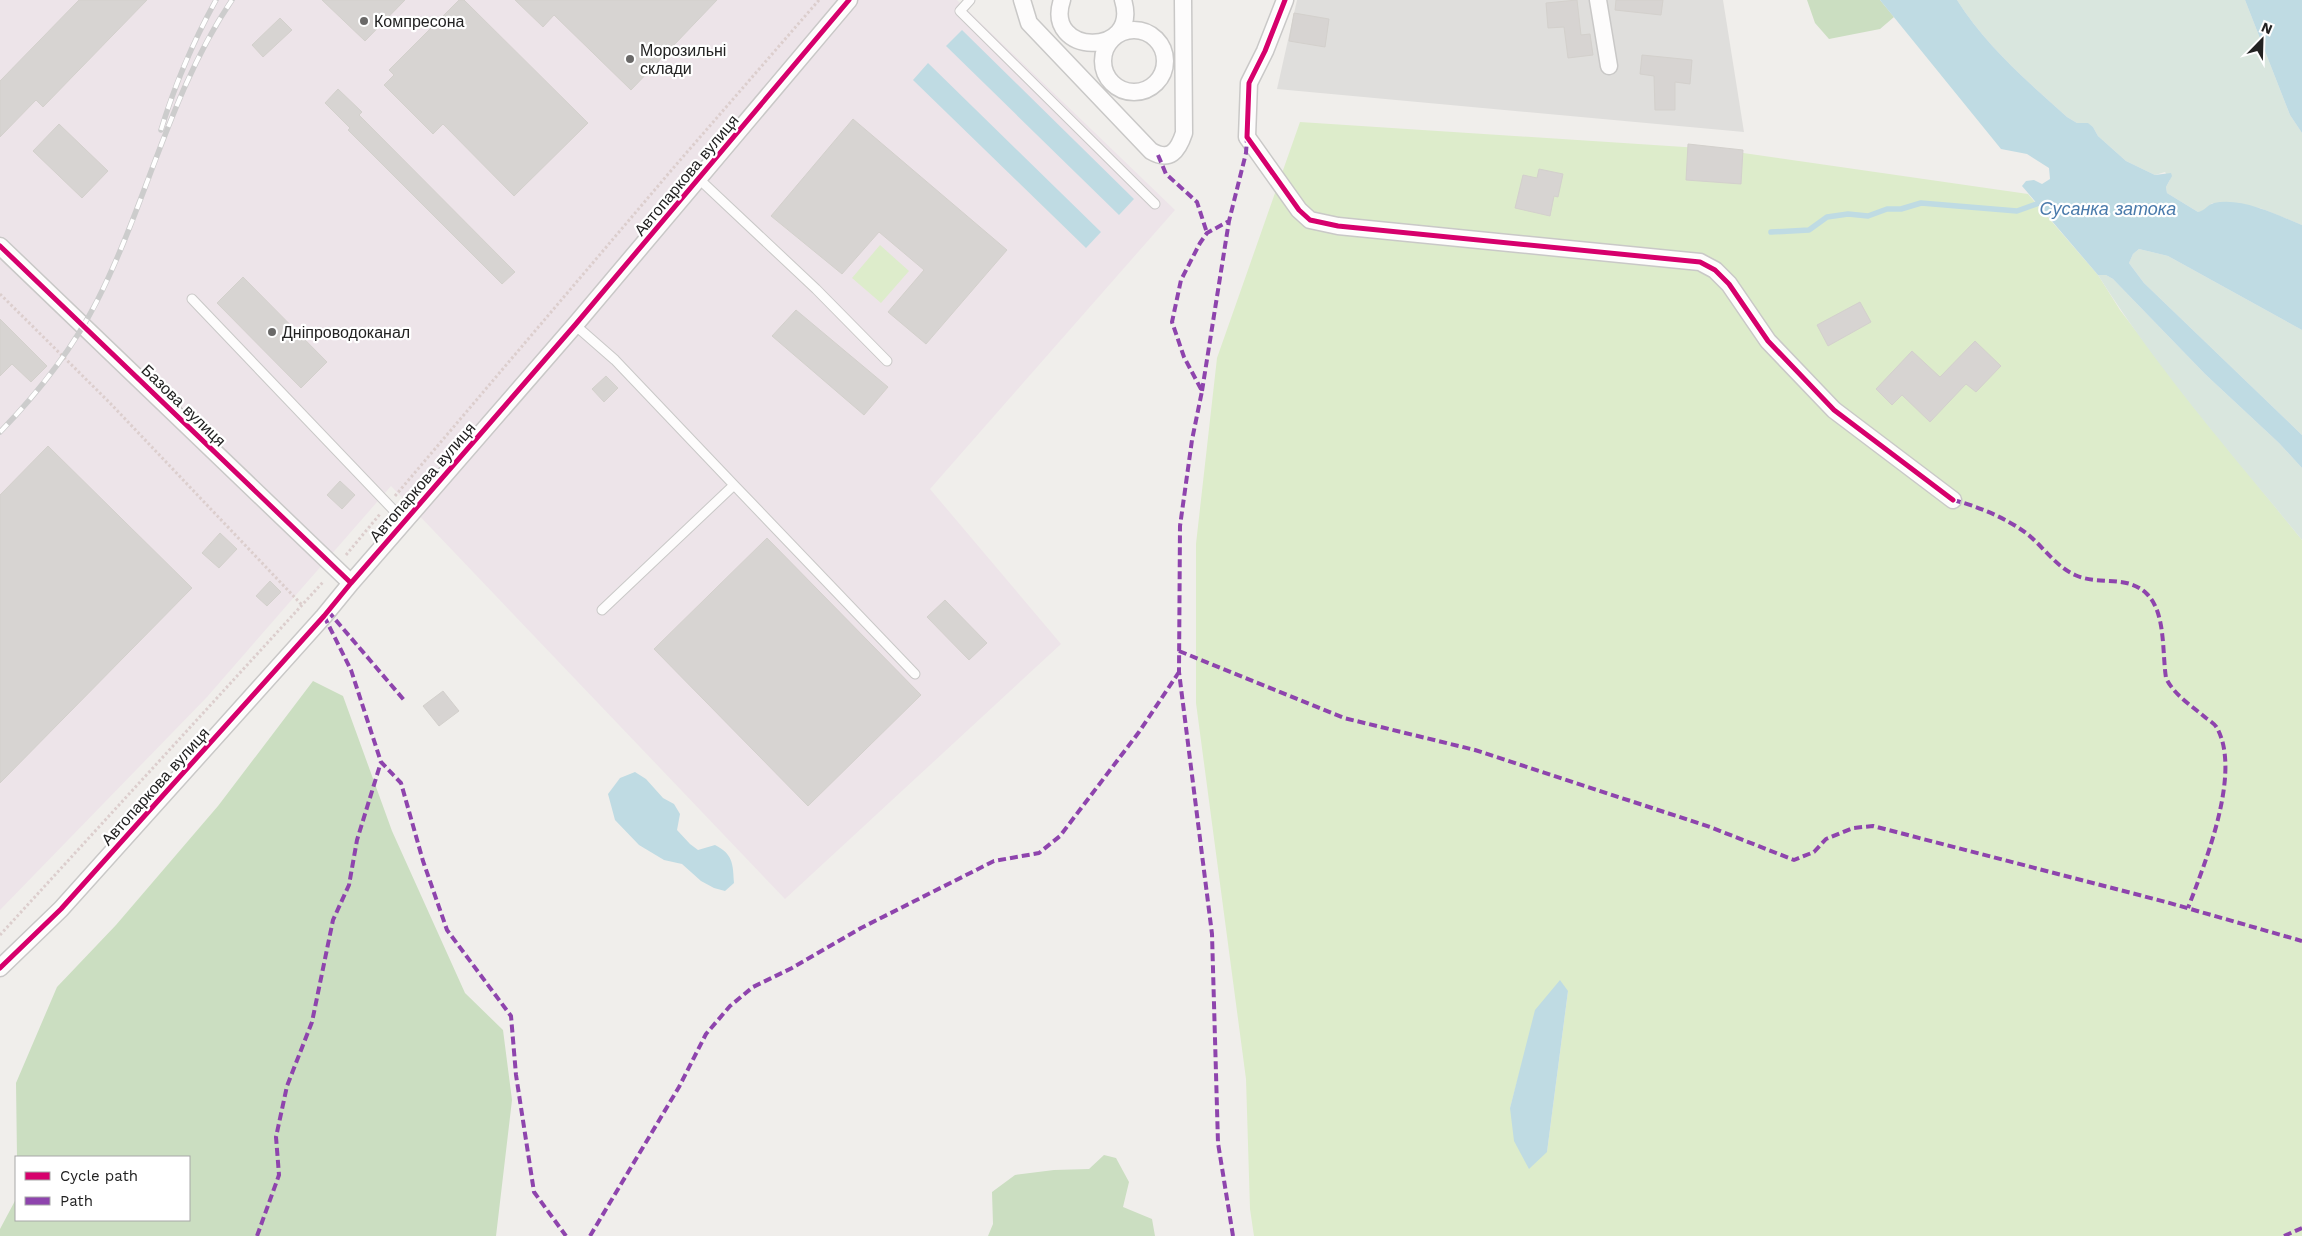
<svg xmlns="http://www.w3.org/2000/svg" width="2302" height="1236" font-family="'Work Sans',sans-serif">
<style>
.residential{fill:#dfdedc}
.industrial{fill:#ede4e9}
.grass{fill:#ddeccb;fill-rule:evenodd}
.forest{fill:#cbdec1}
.wetland{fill:#d9e6de}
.water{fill:#bfdbe3}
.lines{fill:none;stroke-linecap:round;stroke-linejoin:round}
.stream{stroke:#bfdbe3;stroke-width:5.5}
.building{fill:#d7d4d2;stroke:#d3d0cc}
.service-casing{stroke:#c9c8c7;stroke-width:11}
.minor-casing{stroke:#c9c8c7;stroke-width:19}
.path{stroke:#dccecd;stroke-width:3;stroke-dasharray:2.5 2.5;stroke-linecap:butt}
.service{stroke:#fdfcfc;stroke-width:9}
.minor{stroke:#fdfcfc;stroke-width:16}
.rail-casing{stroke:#ccc;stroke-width:5.5}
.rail{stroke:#fff;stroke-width:4;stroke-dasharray:11;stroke-linecap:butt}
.quiet{stroke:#8e44ad;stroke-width:4;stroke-dasharray:8 4;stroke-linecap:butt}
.cycleway-casing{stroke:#fff;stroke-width:8}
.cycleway{stroke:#d6006c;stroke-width:5}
.poi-dot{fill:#6a6968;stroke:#fff;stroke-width:2}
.labels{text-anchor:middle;stroke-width:4.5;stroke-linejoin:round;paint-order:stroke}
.poi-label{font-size:16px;fill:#222;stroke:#fff;text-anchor:start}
.street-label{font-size:16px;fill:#222;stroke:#fff}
.water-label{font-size:18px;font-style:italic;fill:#4a7aab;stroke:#fff}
</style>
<rect width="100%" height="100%" fill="#f0eeeb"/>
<!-- residential -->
<path class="residential" d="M1297 0H1723L1744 132 1277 89Z"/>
<!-- industrial -->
<path class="industrial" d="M0 0H957L1175 210 930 489 1061 644 785 899 391 486 207 697 0 910Z"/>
<!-- grass -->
<path class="grass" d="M1300 122 1715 149 2028 194 2098 275 2120 310 2197 411 2302 540V1236H1254L1250 1209 1246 1079 1196 703V544L1217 358ZM1568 991 1547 1152 1510 1108 1523 1060Z
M880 245 909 271 881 303 852 278Z"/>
<!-- forest -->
<path class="forest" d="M1807 0H1880L1894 17 1880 29 1829 39 1815 23Z
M313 681 343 696 392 831 465 993 503 1030 512 1100 496 1236H0V1229L16 1199V1220H189V1157H17L16 1083 57 987 116 925 218 806Z
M1104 1155 1116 1158 1129 1182 1123 1207 1152 1219 1155 1236H988L993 1224 992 1192 1015 1175 1054 1170 1089 1169Z"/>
<!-- wetland -->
<path class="wetland" d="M1957 0H2245L2290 115 2302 133V225L2260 208 2212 203 2205 211 2198 212 2167 193 2166 187 2170 180 2165 172 2155 175 2126 161 2098 136 2093 127 2087 123H2077L2067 117C2027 81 1986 46 1957 0Z
M2139 249 2168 256 2302 330V435L2144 283 2129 263 2133 254Z
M2098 275H2106L2113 279 2205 374 2279 443 2302 468V540C2232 454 2157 369 2098 275Z"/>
<!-- water -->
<path class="water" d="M1880 0H1957C1986 46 2027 81 2067 117L2077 123H2088L2093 127 2098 136 2126 161 2155 175 2171 173 2172 176 2166 187 2167 193 2198 212C2205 211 2208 204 2214 203 2242 197 2277 215 2302 225V330L2168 256 2139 249 2133 254 2129 263 2144 283 2302 435V468L2279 443 2205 374 2113 279 2106 275H2098L2022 186 2026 181 2034 180 2042 184 2050 179 2049 168 2027 154 2001 149Z
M2245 0H2302V133L2290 115Z
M962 30 1134 199 1119 215 946 46Z
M928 63 1101 232 1086 248 913 80Z
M635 772 646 779 663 798 674 804 680 814 677 830 690 844 698 850 715 845C733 854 733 864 734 883L725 891 714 888 701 881 682 864 664 860 639 845 615 820 608 794 620 778Z
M1560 980 1568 991 1547 1152 1529 1169 1514 1141 1510 1108 1535 1010Z"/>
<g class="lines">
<!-- stream -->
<path class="stream" d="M1771 232 1809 230 1827 217 1848 214 1868 216 1887 209H1901L1921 203 2017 211 2042 202"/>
</g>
<!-- building -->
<path class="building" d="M79 0H147L43 107 36 100 0 137V81Z
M322 0H405L365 41Z
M459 0H464L588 123 514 196 443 124 433 134 384 85 394 75 389 70Z
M515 0H717L631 90 554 15 543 27Z
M1577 0 1581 35 1590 34 1593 55 1568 58 1564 27 1548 28 1546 3Z
M1616 0H1663L1661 15 1615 10Z
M1294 13 1329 19 1325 47 1289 41Z
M280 18 292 30 263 57 252 45Z
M1642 55 1692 60 1690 84 1675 82V110H1655L1654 76 1640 74Z
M338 89 362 112 359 115 515 272 502 284 348 130 350 128 325 103Z
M853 119 1007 250 926 344 888 312 924 270 879 232 842 274 771 216Z
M59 124 108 171 82 198 33 151Z
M1688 144 1743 150 1741 184 1686 180Z
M1539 169 1563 174 1558 197 1554 196 1550 216 1515 208 1523 175 1537 178Z
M243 277 327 362 301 388 217 303Z
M1860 302 1871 322 1828 346 1817 325Z
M796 310 888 387 864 415 772 336Z
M0 319 47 366 31 382 12 364 0 376Z
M1975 341 2001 366 1976 392 1966 384 1930 422 1902 395 1892 405 1876 389 1912 351 1940 377Z
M606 376 618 388 604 402 592 389Z
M48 446 192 588 0 783V495Z
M340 481 355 495 342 509 327 495Z
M220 533 237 549 219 568 202 553Z
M767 538 921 695 808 806 654 649Z
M270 581 281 592 267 606 256 596Z
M945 600 987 643 969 660 927 617Z
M443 691 459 711 439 726 423 706Z"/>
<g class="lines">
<!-- service casing -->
<g class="service-casing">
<path id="service" d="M970 0 960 11 1155 204
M699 179 816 289 887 361
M192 299 404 521
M575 325 615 360 734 485 602 610
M734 485 915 674"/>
</g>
<!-- minor casing -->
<g class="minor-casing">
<path id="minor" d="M1022 0 1029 23 1151 151C1170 162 1178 151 1184 133L1183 0
M1062 0C1043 56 1141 58 1123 0
M1285 0 1265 51 1249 83 1247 137 1299 210 1310 220 1338 226 1700 262 1715 270 1729 284 1768 341 1834 410 1953 500
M1598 0 1609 66
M1103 61a31 31 0 1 1 62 0a31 31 0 1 1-62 0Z
M0 246 351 583
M0 968 61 909 324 616 351 583 575 325 849 0"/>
</g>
<!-- path -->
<path class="path" d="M0 294 110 403 302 605
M395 496 675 166 819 0
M346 555 380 514
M0 935 324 581"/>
<!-- service -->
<use href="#service" class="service"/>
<!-- minor -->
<use href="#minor" class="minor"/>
<!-- rail casing -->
<g class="rail-casing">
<path id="rail" d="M161 130C175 84 193 42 216 0
M0 432C37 394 73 348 97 301 147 203 170 91 232 0"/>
</g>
<!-- rail -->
<use href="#rail" class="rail"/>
<!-- quiet -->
<path class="quiet" d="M1158 155 1166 174 1197 202 1207 233
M1202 391 1229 221
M1953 500C1977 506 2006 518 2026 533 2043 546 2055 566 2075 575 2099 586 2127 574 2147 594 2166 613 2162 652 2166 678 2174 695 2192 706 2206 718 2210 721 2215 724 2217 728 2242 773 2205 863 2188 908
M328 611 404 700
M324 616 351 670 381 762 401 783 423 861 447 930 511 1016 516 1075 534 1192 566 1236
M1179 651 1344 718 1475 750 1710 827 1794 860 1814 852 1826 839 1853 828 1873 826 2166 902 2302 941
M257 1236 279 1175 276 1137 287 1086 312 1022 333 920 349 885 357 840 381 762
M590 1236 679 1087 706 1034 730 1006 753 987 792 968 861 928 994 861 1039 853 1060 836 1139 732 1179 672
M1233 1236 1218 1143 1212 934 1179 672 1180 526 1192 440 1202 391 1184 357 1172 322 1181 280 1200 243 1207 233 1229 221 1246 153 1247 138
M2284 1236 2302 1228"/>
<!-- cycleway casing -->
<g class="cycleway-casing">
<path id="cycleway" d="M1285 0 1265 51 1249 83 1247 137 1299 210 1310 220 1338 226 1700 262 1715 270 1729 284 1768 341 1834 410 1953 500
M0 246 351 583
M0 968 61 909 324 616 351 583 575 325 849 0"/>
</g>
<!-- cycleway -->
<use href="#cycleway" class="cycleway"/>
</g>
<!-- markers -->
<g class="poi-dot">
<circle cx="364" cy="21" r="5"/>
<circle cx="630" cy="59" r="5"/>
<circle cx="272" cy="332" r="5"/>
</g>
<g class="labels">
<!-- poi labels -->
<g class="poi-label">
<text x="374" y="27">Компресона</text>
<text x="640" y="56">Морозильні<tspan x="640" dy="18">склади</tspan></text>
<text x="282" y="338">Дніпроводоканал</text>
</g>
<!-- street labels -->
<g class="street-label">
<text transform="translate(686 175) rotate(-50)" y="6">Автопаркова вулиця</text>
<text transform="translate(184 405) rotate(44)" y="6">Базова вулиця</text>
<text transform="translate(422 482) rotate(-49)" y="6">Автопаркова вулиця</text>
<text transform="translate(155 786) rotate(-48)" y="6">Автопаркова вулиця</text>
</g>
<!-- water labels -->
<g class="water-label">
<text x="2108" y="215">Сусанка затока</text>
</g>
</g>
<!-- legend -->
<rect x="15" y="1156" width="175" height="65" fill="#ffffff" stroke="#a7a7a7"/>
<rect x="25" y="1172" width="25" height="8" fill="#d6006c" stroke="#a7a7a7"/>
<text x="60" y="1181" font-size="15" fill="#222222">Cycle path</text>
<rect x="25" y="1197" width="25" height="8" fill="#8e44ad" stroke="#a7a7a7"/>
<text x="60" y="1206" font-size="15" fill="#222222">Path</text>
<!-- north arrow -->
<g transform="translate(2262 40) rotate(23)" stroke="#ffffff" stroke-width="4" paint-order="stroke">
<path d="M0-4L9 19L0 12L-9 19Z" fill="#222222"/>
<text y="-8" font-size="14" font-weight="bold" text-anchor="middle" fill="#222222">N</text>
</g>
</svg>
